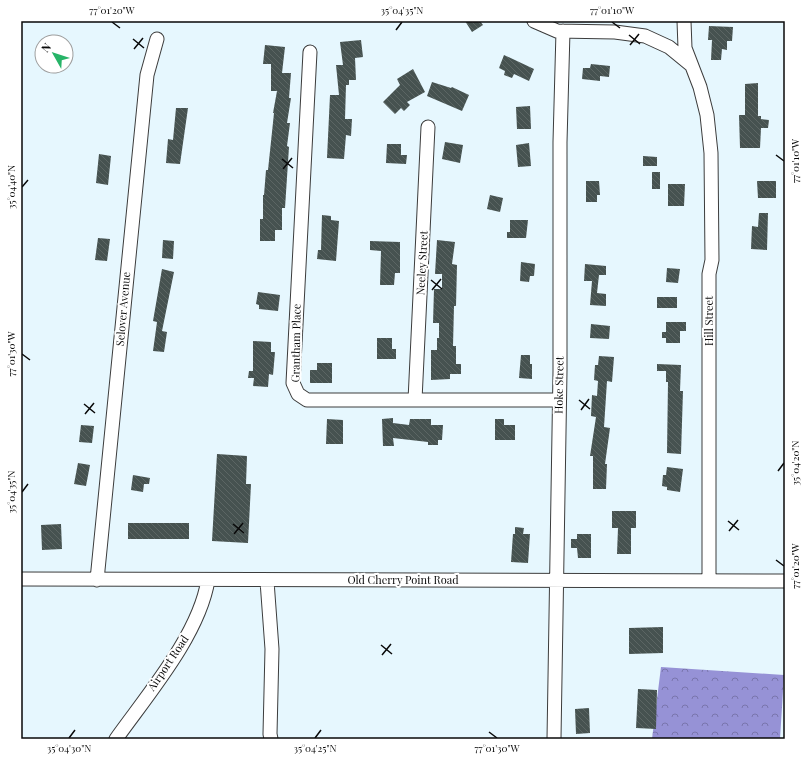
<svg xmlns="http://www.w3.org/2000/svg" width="806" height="760" font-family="'Playfair Display',serif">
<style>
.forest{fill:url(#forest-crowns)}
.building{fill:url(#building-back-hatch)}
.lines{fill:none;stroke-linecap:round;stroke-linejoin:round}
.minor-casing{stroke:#3c3c3c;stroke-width:15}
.minor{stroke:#fff;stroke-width:13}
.ticks{fill:none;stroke:#090909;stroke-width:1.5}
.labels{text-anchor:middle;stroke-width:4;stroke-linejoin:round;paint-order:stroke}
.street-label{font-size:11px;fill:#090909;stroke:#fff}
.neatline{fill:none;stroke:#090909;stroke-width:1.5}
.ticks-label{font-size:10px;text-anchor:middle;fill:#090909}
</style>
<defs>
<pattern id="forest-crowns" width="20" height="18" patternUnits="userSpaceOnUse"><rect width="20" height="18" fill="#9692d6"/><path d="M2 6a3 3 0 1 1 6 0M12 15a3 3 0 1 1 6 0" fill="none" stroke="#7975ac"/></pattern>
<pattern id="building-back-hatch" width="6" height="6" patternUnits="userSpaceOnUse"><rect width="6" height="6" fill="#465250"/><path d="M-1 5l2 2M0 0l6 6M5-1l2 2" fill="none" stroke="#5c6664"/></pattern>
</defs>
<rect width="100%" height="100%" fill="#e6f7fe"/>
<!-- forest -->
<path class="forest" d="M661 667 784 675 780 739H652Z"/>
<!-- building -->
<path class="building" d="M465 21H480L483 25 472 32Z
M709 26 733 27 732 41H727V50L722 49 721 60H711L712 40H708Z
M361 40 363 57 355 58 356 80H349V85H346L345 119H352L351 136 346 135 344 159 327 158 330 95H339L336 65H343L340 42Z
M265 45 285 47 282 73H291L289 98H291L287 123H290L287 146 289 147 285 208H282V230H275V241H260V219H263V195H264L266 170H268L274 113H273L277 91H271V64H263Z
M504 55 534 69 529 81 514 74 512 78 504 75 505 71 499 68Z
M591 64 610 66 609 77 600 76V81L582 79 583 68H590Z
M413 69 425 92 407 102 410 105 404 111 401 108 395 114 383 102 400 85 397 79Z
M432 82 451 88 452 87 469 95 462 111 427 96Z
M758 83V116H761V119L769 120 768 128H761L760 148H740L739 115H745V84Z
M530 106 531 129H517L516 107Z
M176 108H188L180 164 166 163 168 139 173 140Z
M445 142 463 145 460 163 442 159Z
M529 143 531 166 518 167 516 145Z
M387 144H401V155H407L406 164 386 163Z
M99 154 111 156 108 185 96 183Z
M643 156 657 157V166H643Z
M652 172H660V189H652Z
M586 181H599L600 195H597V202H586Z
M757 181H776V198H758Z
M668 184H685L684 206H668Z
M490 195 503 198 500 212 487 209Z
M759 213H768L767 250 751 249 752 226 758 227Z
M322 215 331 216V220L339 221 336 261 317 259 318 250H321Z
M510 220H528L526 238H507V232H510Z
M98 238 110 239 107 261 95 260Z
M163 240 174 241 173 259 162 258Z
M437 240 455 242 452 264 457 265 456 306H454L453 346H456V364H461V374H450V379L431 380V350H437V338H439V323H433L434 289H442V274H435Z
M370 241 400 242V273H395L394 285H380L381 251 370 250Z
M521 262 535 264 534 276H530L529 282 520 281Z
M585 264 606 266V275H599L597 293 606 294V306L590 305 592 281H584Z
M667 268 680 269 678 283 666 282Z
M162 269 174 272 162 331 167 332 164 352 153 351 157 322 153 321Z
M258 292 280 295 278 311 259 309V305L256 304Z
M657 297H677V308H657Z
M666 322H686V331H680V343H666V338H662V332H666Z
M591 324 610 326 609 339 590 338Z
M377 338H392V349H396V359H377Z
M253 341 271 342V352H275L273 375 269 374 268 387 253 386 254 378H248L249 371H253Z
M521 355H530V364H532V379L519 378Z
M599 356 614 357 612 382 607 381 604 427 610 428 605 464H607L606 489H593V456H590L596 417 591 416 592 395 597 396 598 381 594 380 595 365H598Z
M317 363H332V383H310V370H317Z
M657 364 681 365 680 391H683L681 454 667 453 668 382H666V371H657Z
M393 418V423L409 425 410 419H431V425H443L442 440H438V445H428V442L393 438 394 446H383L382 419Z
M327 419 343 420V444H326Z
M495 419H504V425H515V440H495Z
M81 425 94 426 92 443 79 442Z
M217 454 247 456 246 484H251L248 543 212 541Z
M78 463 90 465 86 486 74 484Z
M667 467 683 469 680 492 667 490V487L662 486 663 475H666Z
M133 475 150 478 149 484H144L143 492 131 490Z
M612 511H636V528H631V554H617L618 528H612Z
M128 523H189V539H128Z
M61 524 62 549 42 550 41 525Z
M515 527 524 528 523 534H530L528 563 511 562 513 534H515Z
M577 534H591V558H578L577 548H571V539H577Z
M663 627V653L629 654V628Z
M638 689 657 690 656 729 636 728Z
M589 708 590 733 576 734 575 709Z"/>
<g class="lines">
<!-- minor casing -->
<g class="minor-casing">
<path id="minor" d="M534 21 557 31 615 32 645 36 669 47 691 65
M684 21 685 48 700 87 707 115 711 153 712 260 709 274V581
M310 52 293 383 298 394 307 400H559
M415 400 428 127
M21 579 785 581
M97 580 147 75 157 39
M267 581 272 649 270 734 271 739
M116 739C148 694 199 635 208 580
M554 739 560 371V142L563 31"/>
</g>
<!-- minor -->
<use href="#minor" class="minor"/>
</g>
<!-- ticks -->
<path class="ticks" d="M112 22 120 28M612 22 620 28M396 30 402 22M629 35 640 44M133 39 144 48M630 45 639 34M134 49 143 38M776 155 784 161M282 159 293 168M283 169 292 158M22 187 28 180M431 280 442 289M432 290 441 279M22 354 30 360M579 400 590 409M84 404 95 413M581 410 589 399M85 414 94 403M778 471 784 463M22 492 28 484M728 521 739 530M233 524 244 533M729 531 738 520M234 534 243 523M776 560 784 566M381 645 392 654M382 655 391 644M489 732 497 738M69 738 75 730M315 738 321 730"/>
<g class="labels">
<!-- street labels -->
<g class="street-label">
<text transform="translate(422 263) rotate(-87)" y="4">Neeley Street</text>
<text transform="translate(123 309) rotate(-85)" y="4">Selover Avenue</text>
<text transform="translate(709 321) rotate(-90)" y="4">Hill Street</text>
<text transform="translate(296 343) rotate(-89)" y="4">Grantham Place</text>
<text transform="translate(559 385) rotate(-89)" y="4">Hoke Street</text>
<text x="403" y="584">Old Cherry Point Road</text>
<text transform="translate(168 663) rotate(-56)" y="4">Airport Road</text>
</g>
</g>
<!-- border -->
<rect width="806" height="760" fill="none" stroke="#ffffff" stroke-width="44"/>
<!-- north arrow -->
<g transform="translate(54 54) rotate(309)"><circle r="19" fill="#ffffff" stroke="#9d9d9d"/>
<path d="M0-3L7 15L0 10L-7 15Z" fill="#27b468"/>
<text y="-6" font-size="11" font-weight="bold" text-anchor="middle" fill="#090909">N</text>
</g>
<rect x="22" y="22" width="762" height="716" class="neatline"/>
<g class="ticks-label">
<text x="112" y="14">77°01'20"W</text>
<text x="402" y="14">35°04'35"N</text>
<text x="612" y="14">77°01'10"W</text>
<text transform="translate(795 161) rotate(-90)" y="4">77°01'10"W</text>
<text transform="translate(11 187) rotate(-90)" y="4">35°04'40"N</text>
<text transform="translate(11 354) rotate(-90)" y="4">77°01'30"W</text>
<text transform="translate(795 463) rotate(-90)" y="4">35°04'20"N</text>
<text transform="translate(11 492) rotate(-90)" y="4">35°04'35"N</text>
<text transform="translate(795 566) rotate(-90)" y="4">77°01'20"W</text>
<text x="69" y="752">35°04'30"N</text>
<text x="315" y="752">35°04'25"N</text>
<text x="497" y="752">77°01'30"W</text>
</g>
</svg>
